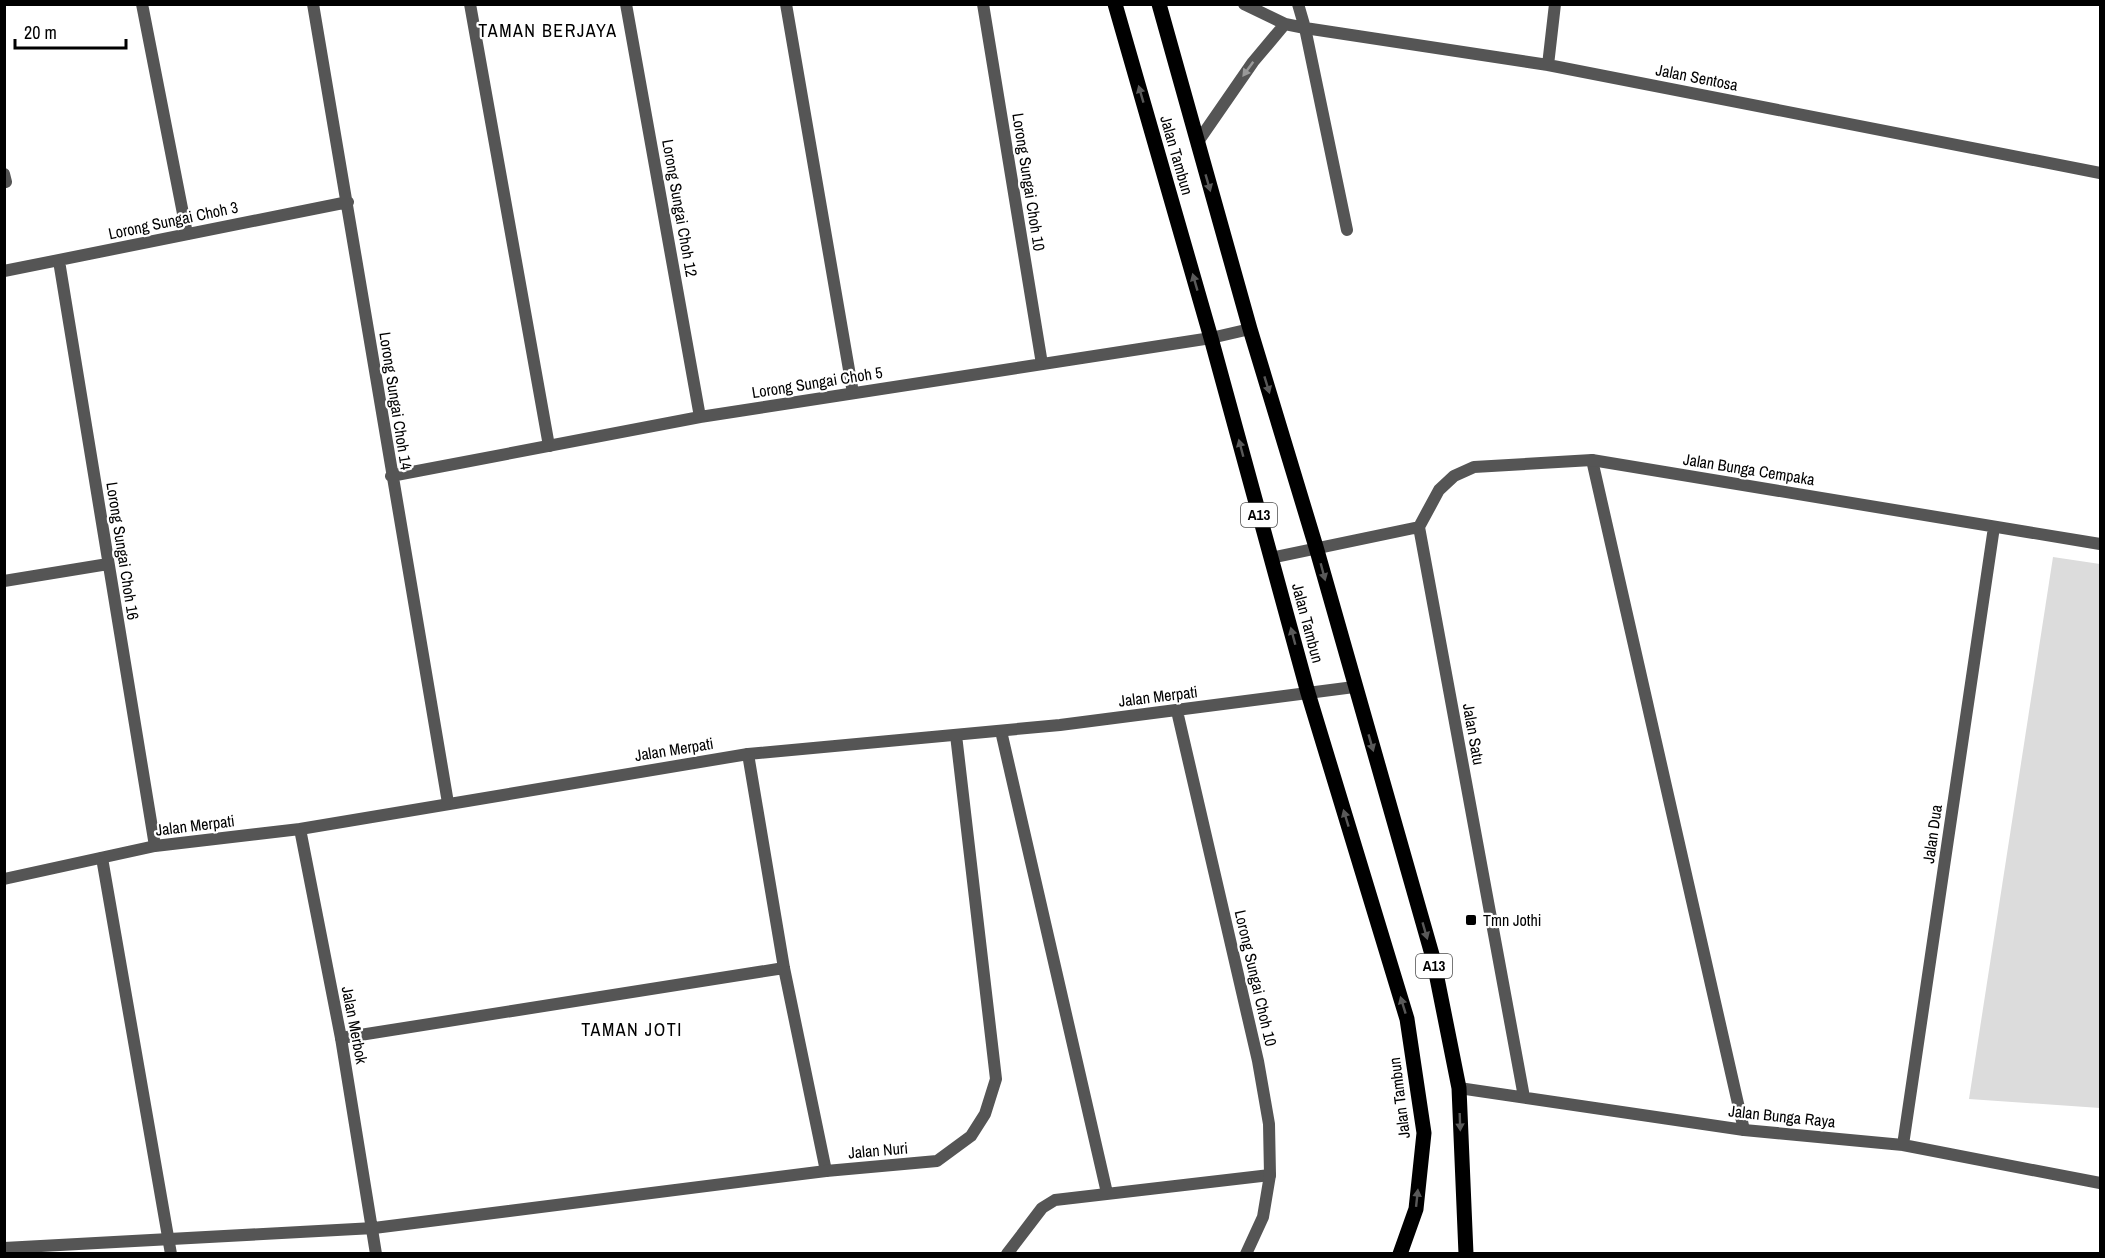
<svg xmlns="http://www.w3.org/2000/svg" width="2105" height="1258" font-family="'Archivo Narrow',sans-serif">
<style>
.green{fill:#dcdcdc}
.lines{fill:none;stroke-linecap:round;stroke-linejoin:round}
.service{stroke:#555;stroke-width:12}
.minor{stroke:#555;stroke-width:12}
.primary{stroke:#000;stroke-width:15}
.oneway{fill:#999}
.oneway2{fill:#595959}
.poi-dot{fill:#000;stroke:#fff;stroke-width:2}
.labels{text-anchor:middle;stroke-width:4.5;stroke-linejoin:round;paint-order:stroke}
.shield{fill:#fff;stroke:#4c4c4c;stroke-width:1.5}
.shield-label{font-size:15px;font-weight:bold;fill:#000}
.street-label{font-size:16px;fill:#000;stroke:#fff}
.poi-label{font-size:16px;fill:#000;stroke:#fff;text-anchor:start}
.neighbourhood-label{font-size:18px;letter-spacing:1.5px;fill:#000;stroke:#fff}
</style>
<rect width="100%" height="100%" fill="#fff"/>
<!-- green -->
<path class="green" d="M2053 557 2100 564V1108L1969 1099Z"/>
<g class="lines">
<!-- service -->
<path class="service" d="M142 4 187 234
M470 4 549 446
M786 4 853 393
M1305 28 1347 230
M1592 460 1744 1130
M1001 731 1107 1193
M748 754 784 968 826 1171
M102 858 171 1254
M341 1038 784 968
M1007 1254 1042 1208 1055 1200 1270 1175"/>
<!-- minor -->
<path class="minor" d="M313 4 448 803
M626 4 700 417
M983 4 1042 364
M1244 4 1285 24 1305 28 1548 65 2100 173
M1298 4 1305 28
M1548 65 1555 4
M1197 143 1253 62 1285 24
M4 174 6 182
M59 261 155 846
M4 271 348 202
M391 476 700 417 1211 338 1250 329
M1419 527 1439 490 1454 476 1474 467 1592 460 2100 544
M1271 558 1419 527 1524 1097
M4 581 108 564
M1177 711 1258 1061 1269 1124 1270 1175 1263 1217 1246 1254
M300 829 341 1038 376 1254
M4 879 155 846 300 829 748 754 1060 725 1354 687
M1459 1088 1744 1130 1903 1145 2100 1183
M1903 1145 1994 527
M4 1248 374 1228 826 1171 937 1161 971 1136 985 1114 996 1079 956 735"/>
<!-- primary -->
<path class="primary" d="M1115 4 1211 338 1308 693 1407 1019 1424 1133 1416 1209 1400 1254
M1159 4 1250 329 1316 547 1433 958 1459 1088 1466 1254"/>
</g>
<!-- one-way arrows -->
<defs><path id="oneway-solid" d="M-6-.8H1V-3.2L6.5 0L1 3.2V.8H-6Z" transform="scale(1.5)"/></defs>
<use class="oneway" href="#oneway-solid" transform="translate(1248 69) rotate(126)"/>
<g class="oneway2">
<use href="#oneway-solid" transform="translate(1141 94) rotate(-106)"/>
<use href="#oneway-solid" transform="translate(1208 183) rotate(74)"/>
<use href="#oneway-solid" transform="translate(1195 282) rotate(-106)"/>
<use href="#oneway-solid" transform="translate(1267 385) rotate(73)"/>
<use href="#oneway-solid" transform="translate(1241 448) rotate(-105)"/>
<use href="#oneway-solid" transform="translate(1323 572) rotate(75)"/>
<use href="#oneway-solid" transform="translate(1293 636) rotate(-105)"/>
<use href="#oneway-solid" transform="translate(1371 743) rotate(74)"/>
<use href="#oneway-solid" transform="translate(1346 818) rotate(-107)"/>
<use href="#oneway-solid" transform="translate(1425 931) rotate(74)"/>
<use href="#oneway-solid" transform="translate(1403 1005) rotate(-107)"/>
<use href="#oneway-solid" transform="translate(1460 1122) rotate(88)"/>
<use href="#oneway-solid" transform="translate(1417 1198) rotate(-84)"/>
</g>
<!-- markers -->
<rect class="poi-dot" x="1465" y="914" width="12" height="12" rx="3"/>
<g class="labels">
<!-- shield labels -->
<g class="shield">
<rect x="1241" y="503" width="36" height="24" rx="4.5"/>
<rect x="1416" y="954" width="36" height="24" rx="4.5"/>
</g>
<g class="shield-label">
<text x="1259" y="520">A13</text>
<text x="1434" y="971">A13</text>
</g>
<!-- street labels -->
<g class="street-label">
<text transform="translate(1697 77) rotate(11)" y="6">Jalan Sentosa</text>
<text transform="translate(1177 155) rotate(74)" y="6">Jalan Tambun</text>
<text transform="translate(1029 182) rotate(81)" y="6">Lorong Sungai Choh 10</text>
<text transform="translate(680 208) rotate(80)" y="6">Lorong Sungai Choh 12</text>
<text transform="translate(173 220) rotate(-12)" y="6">Lorong Sungai Choh 3</text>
<text transform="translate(817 382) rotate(-9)" y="6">Lorong Sungai Choh 5</text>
<text transform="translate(396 401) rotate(81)" y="6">Lorong Sungai Choh 14</text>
<text transform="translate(1749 469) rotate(9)" y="6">Jalan Bunga Cempaka</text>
<text transform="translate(123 551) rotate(81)" y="6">Lorong Sungai Choh 16</text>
<text transform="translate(1308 623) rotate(75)" y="6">Jalan Tambun</text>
<text transform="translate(1158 696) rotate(-7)" y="6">Jalan Merpati</text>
<text transform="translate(1474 734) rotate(80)" y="6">Jalan Satu</text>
<text transform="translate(674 749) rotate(-9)" y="6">Jalan Merpati</text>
<text transform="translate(195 825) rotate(-7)" y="6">Jalan Merpati</text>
<text transform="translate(1932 834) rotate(-82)" y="6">Jalan Dua</text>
<text transform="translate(1256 978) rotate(77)" y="6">Lorong Sungai Choh 10</text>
<text transform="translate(355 1025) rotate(79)" y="6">Jalan Merbok</text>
<text transform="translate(1399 1098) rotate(-97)" y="6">Jalan Tambun</text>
<text transform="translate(1782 1116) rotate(6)" y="6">Jalan Bunga Raya</text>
<text transform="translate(878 1150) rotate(-5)" y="6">Jalan Nuri</text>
</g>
<!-- poi labels -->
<g class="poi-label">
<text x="1483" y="926">Tmn Jothi</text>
</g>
<!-- neighbourhood labels -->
<g class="neighbourhood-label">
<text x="548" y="37">TAMAN BERJAYA</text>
<text x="632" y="1036">TAMAN JOTI</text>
</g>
</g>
<!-- border -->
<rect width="2105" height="1258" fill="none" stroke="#000000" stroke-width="12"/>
<!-- scale -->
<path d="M15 39v9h111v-9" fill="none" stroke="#000000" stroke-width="3"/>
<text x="24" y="39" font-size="18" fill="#000000" stroke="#ffffff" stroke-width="4.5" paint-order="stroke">20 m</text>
</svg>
